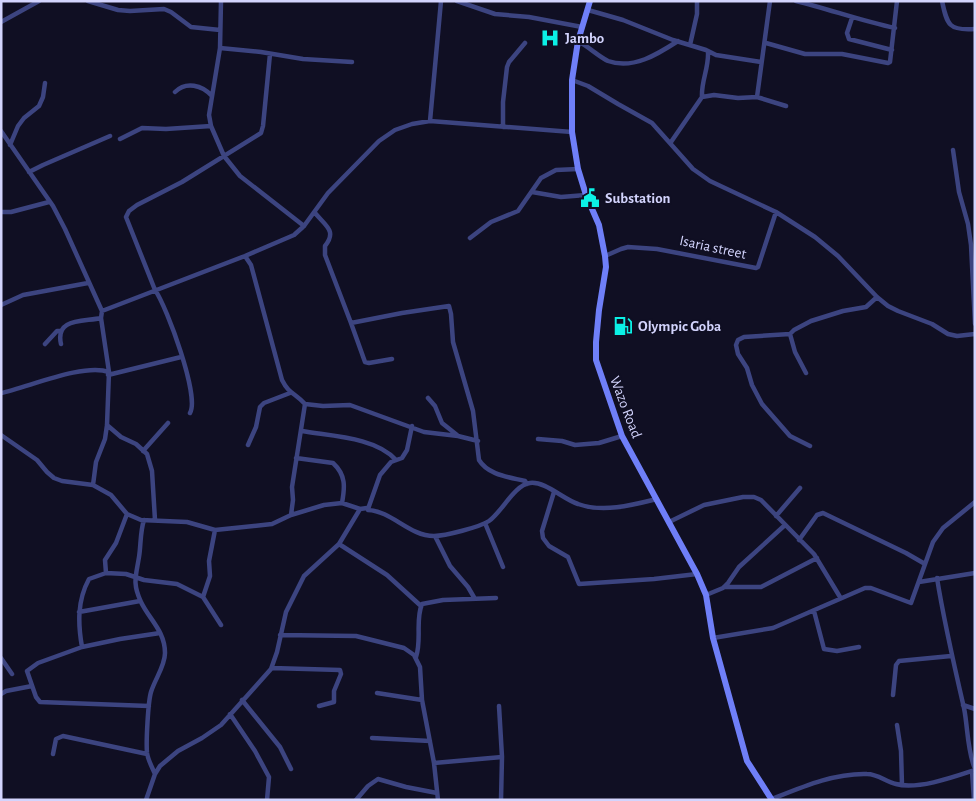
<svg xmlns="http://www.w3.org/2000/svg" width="976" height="801" font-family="'Alegreya Sans',sans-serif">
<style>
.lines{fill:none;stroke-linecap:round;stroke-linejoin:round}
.street{stroke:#3c4480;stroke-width:4.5}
.secondary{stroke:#6f7ff8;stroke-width:6}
.labels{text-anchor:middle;stroke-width:4;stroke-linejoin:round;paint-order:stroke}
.poi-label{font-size:15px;font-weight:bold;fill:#d3d4fd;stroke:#100f23;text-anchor:start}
.street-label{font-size:15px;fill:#d3d4fd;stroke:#100f23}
</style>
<rect width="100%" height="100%" fill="#100f23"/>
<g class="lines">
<!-- street -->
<path class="street" d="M88 1 118 10 130 11 164 9 171 12 191 27 220 30
M221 1 220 48 209 115 211 126 224 156 240 176 304 226
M457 1 495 14 529 17 582 27
M796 1C829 9 861 21 895 28
M942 1C947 25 949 31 975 29
M588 10 623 20 673 40 706 50 716 55 761 62
M852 18 847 33 849 39 892 50
M1 22 39 1
M578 41C589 47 598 56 608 61 633 70 658 54 678 41
M766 43 805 54H842L888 63 890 62 897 1
M690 45 697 14V1
M220 48 261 52 303 59 352 62
M572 80 588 86 618 104 652 123 693 169 710 181 776 212 815 237 838 256 877 297 888 306 898 311 932 324 948 334 957 336 975 334
M175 92C186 81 202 85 212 96
M702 97C701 81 709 68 708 52
M757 97 770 1
M430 121 441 1
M503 127V102L507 67 509 62 525 43
M1 131 53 206 65 229 102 311 101 318 109 372 107 425 105 439 96 462 93 485
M120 139 142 128 166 129 211 126
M671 142 702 97 714 95 738 98 757 97 786 106
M10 145 18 126 24 118 39 106 43 97 45 83
M953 150 959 192 968 224 971 245 975 324
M29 172 43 165 110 136
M532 192 561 197 586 195
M1 212H11L49 202
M315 213C326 226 337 231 325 246V255L351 323
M470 238 491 222 518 211 541 178 556 170 578 169
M245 256 251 265 282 380C289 394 295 393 305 404L323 406 350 405 424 432 458 436 478 441
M605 256 621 249 628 247 657 249 756 268 758 267 776 212
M1 305 23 295 88 283
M102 311 245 256 294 235 304 226 328 193 379 141 395 130 412 124 430 121 572 132
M790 334 744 337 738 340 736 345 738 354 747 368 752 385 762 404 790 436 810 446
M45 344 57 331H61
M61 344C55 318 83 322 101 318
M392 359 369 363 365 362 351 323 402 313 449 306 451 314 453 342 473 411 479 460C488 475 509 477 525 481L527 484
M806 373 795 352 790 334 794 330 811 321 843 311 866 307 877 297
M108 375 181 357
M1 393C29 387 83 363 109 372
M428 398 435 406 442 423 457 435
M190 413C200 397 167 307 155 290L126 217 129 211 137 205 182 182 261 133 263 126 270 54
M107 425 121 437 136 444 147 454 152 471 155 520
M302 431C330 436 376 437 396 460
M1 435 37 460 47 472 54 478 62 481 93 485 111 495 127 514 141 520 187 522 215 530 272 524 291 515 324 505 342 503 360 509 367 508 368 510C392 511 409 536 434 536 445 536 480 527 489 521 502 512 514 485 530 483 545 481 563 499 578 504 603 513 633 505 657 499
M538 439 562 441 575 445 599 443 622 436
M248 445 256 427 260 407 264 403 290 393
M143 451 168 423
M296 458 333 463C346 475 345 487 342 503
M554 492 542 531 543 538 549 546 568 557 579 584 654 579 697 574
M368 509 380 475 391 462 402 458 407 450 412 426
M291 515 293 500 292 487 305 404
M776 516 800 488
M144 520C140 532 141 545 139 557 136 576 132 583 141 602 149 619 165 631 165 653 165 666 155 679 151 692 148 702 146 742 147 753 148 760 152 767 155 774
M669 522 704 505 743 497H754L761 500 814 554 840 597
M485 523 503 567
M435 536 450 566 468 587 475 599
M799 540 817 515 823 513 906 553 925 564
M339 544 387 575 421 606
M106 573 105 560 116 543 127 514
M937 578C944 622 954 665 964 708 968 728 967 750 975 769
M919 582 975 573
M724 587H761L817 558
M706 595 723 588 728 583 739 567 785 525
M203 597 221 625
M814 611 824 649 837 651 859 647
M79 612 140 601
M280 635 356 636 404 648 414 655 420 667 422 700 434 763 438 800
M713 638 773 628 865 588H871L911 603 933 542 943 528 975 502
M82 647C78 624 77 601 89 579L106 573 126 574 144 580 177 584 203 597 210 576 209 561 215 530
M416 657C422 640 415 620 422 604L443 600 496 598
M1 658 12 674
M272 668 340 670 341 674 334 691V702L319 706
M377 693 422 700
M1 694 6 691 32 686
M893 695 896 665 899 661 951 656
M242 700 280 747 291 769
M963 705 975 709
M149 706 40 702 36 697 27 671 38 663 82 647 120 639 160 633
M499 706 502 757
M230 714 255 751 269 777 267 800
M897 725 901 751 902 785
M372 738 430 741
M53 754 56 739 63 736 147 754
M434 763 502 757 501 800
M972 771 974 800
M772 799C802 787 834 773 867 774 878 774 886 782 896 784 917 790 954 777 975 770
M146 800 155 774 160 766 178 751 202 738 221 725 271 669 277 652 286 612 304 576 339 544 360 509
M356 800 368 786 378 779 406 787 437 793"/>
<!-- secondary -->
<path class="secondary" d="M590 1 578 41 572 80V132L578 169 586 195 599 225 605 256 606 267 599 310 596 342V360L622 436 697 574 706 595 713 638 747 761 772 800"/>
</g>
<!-- icons -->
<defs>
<g id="hospital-bare" transform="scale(1.5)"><path d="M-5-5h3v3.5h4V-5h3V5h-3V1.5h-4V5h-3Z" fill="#0bf1e6" stroke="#100f23" stroke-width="2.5" paint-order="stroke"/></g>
<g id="civic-bare" transform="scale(1.5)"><path d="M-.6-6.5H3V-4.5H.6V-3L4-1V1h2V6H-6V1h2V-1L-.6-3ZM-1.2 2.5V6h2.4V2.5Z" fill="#0bf1e6" stroke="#100f23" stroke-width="2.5" paint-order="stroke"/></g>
<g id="fuel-bare" transform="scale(1.5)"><path d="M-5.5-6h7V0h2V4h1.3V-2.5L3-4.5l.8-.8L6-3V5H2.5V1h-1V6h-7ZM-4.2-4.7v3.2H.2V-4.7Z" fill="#0bf1e6" stroke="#100f23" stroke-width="2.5" paint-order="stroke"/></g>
</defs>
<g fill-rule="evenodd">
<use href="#hospital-bare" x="550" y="38"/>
<use href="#civic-bare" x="590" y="198"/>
<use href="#fuel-bare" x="623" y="326"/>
</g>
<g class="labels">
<!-- poi labels -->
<g class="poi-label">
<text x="565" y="43">Jambo</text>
<text x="605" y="203">Substation</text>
<text x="638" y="331">Olympic Goba</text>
</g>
<!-- street labels -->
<g class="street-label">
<text transform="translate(713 247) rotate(12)" y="5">Isaria street</text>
<text transform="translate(626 407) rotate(69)" y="5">Wazo Road</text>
</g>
</g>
<!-- border -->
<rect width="976" height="801" fill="none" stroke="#d3d4fd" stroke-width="5"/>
</svg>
